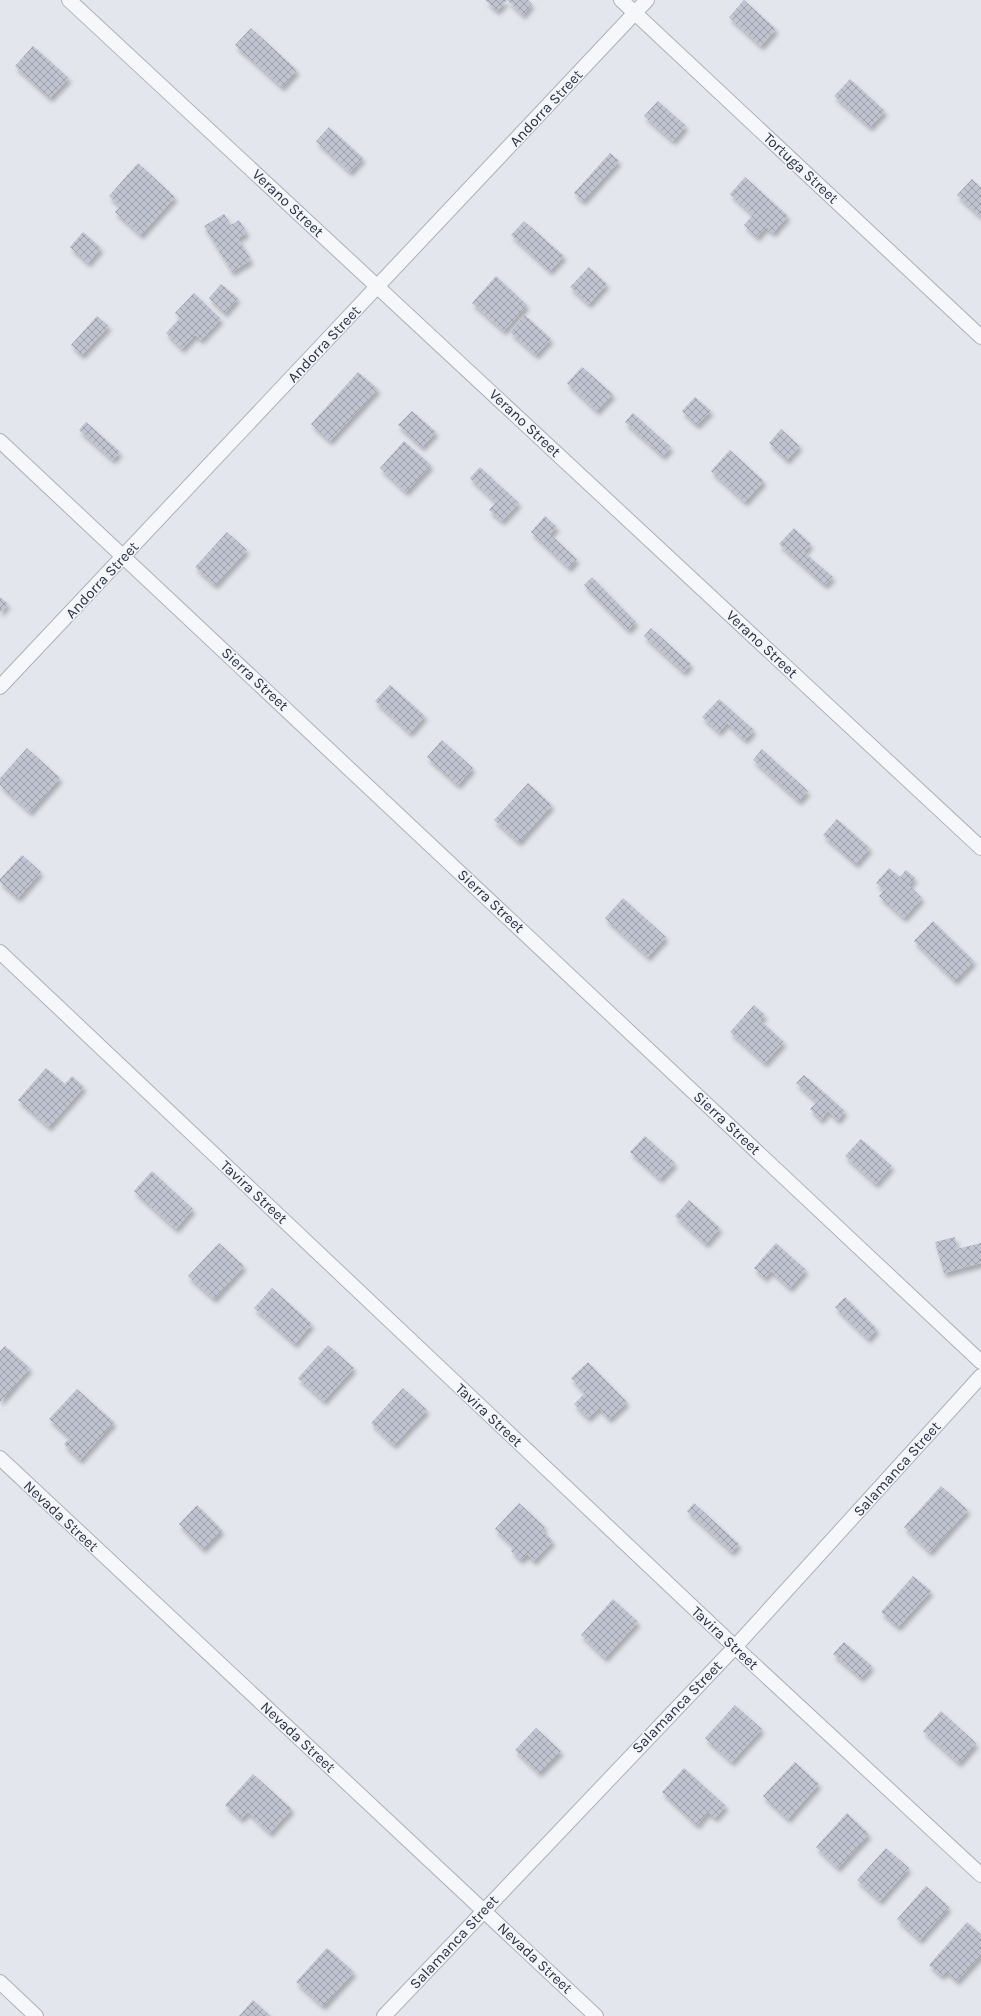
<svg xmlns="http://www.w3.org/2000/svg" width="981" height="2016" font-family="Karla,sans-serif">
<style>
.building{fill:url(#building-cross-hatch);filter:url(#shadow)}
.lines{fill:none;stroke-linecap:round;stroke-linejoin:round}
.minor-casing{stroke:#abb0ba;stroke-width:16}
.minor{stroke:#f6f7fa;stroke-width:14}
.labels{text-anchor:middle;stroke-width:3;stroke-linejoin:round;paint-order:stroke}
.street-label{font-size:15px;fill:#283146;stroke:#f3f5f9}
</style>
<defs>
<pattern id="building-cross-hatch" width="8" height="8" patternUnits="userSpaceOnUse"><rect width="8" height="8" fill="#bfc4d0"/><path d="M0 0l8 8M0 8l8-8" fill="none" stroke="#9ba0ab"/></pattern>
<filter id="shadow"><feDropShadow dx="2.5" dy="4.5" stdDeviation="2" flood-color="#0004"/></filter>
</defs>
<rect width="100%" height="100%" fill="#e3e6ec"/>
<!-- building -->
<path class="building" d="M485 0H528L532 4 523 15 507 0 497 11Z
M744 0 776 29 761 46 729 17Z
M251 28 297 70 282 87 235 45Z
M33 46 69 78 50 98 15 66Z
M850 79 885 111 870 127 834 96Z
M658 101 686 126 673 141 644 116Z
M329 127 363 158 350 172 316 141Z
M610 153 619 161 583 201 574 193Z
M138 163 175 197 141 235 115 212 120 206 109 196Z
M745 177 788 216 773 233 766 227 757 237 744 225 753 215 730 194Z
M972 179 981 188V217L957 195Z
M224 214 231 225 239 220 247 233 238 238 251 260 232 272 204 226Z
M524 221 564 256 550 271 511 235Z
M83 232 101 248 88 263 70 247Z
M589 267 607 284 589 304 570 287Z
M496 276 527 305 504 331 472 303Z
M221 284 238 298 225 313 209 298Z
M194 293 221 319 201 340 195 335 182 349 166 333 180 318 175 313Z
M525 315 551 339 536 355 510 332Z
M97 316 109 326 82 355 71 345Z
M582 367 613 394 597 411 567 383Z
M358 372 378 389 330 441 311 424Z
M695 397 711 411 697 425 682 411Z
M412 411 436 432 422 447 398 425Z
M633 413 671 447 663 456 625 422Z
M86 422 120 452 113 460 79 430Z
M781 429 800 446 787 460 769 443Z
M404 441 431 465 406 492 380 468Z
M730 450 764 481 745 502 711 471Z
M480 467 519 503 502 521 489 510 496 502 470 478Z
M545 516 557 527 550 534 577 559 569 568 531 532Z
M794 528 811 544 804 552 833 577 825 585 779 544Z
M227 532 247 550 215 585 195 567Z
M592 577 636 622 628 630 584 585Z
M0 597 8 604 0 613Z
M651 628 691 664 684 672 644 636Z
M390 685 425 716 410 733 375 701Z
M719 699 754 730 745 740 727 723 719 732 702 717Z
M442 740 473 768 458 785 427 757Z
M27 748 60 778 30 812 0 785V778Z
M762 749 808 791 799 801 753 760Z
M528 783 552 805 519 842 494 820Z
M837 819 870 848 856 864 823 835Z
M22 855 41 872 18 898 0 882V879Z
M889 868 900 877 906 870 915 878 909 885 922 898 904 918 879 896 884 890 876 883Z
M623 898 666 937 648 957 605 918Z
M933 921 974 961 955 981 914 941Z
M754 1005 765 1015 760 1020 784 1042 765 1063 730 1032Z
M46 1068 65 1084 72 1076 84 1087 49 1127 18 1100Z
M804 1075 845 1111 838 1120 828 1111 821 1120 810 1109 817 1102 796 1083Z
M645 1136 675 1163 660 1179 630 1152Z
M861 1139 892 1166 876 1184 845 1156Z
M152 1171 193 1209 176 1229 134 1191Z
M689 1200 720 1228 706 1244 675 1216Z
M955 1237 957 1249 981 1243V1263L944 1273 935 1242Z
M219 1243 244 1266 214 1299 188 1276Z
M776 1243 806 1270 790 1288 771 1271 765 1278 754 1268Z
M272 1288 312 1324 295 1344 254 1308Z
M845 1297 877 1329 868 1339 835 1307Z
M328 1345 354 1368 324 1401 298 1378Z
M5 1346 30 1368 0 1402V1351Z
M588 1362 627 1402 609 1419 599 1408 588 1418 574 1404 585 1393 571 1378Z
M403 1388 427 1410 394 1445 371 1423Z
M77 1389 114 1422 80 1460 64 1444 70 1438 49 1419Z
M941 1486 968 1510 930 1552 904 1527Z
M519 1503 545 1527 542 1530 553 1541 534 1561 527 1554 521 1560 511 1551 514 1547 495 1529Z
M694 1503 739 1544 732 1552 687 1511Z
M197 1505 222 1530 203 1549 179 1524Z
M913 1576 931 1591 898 1627 881 1612Z
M613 1599 638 1622 605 1658 581 1635Z
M844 1642 872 1666 861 1678 833 1654Z
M735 1705 762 1729 732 1762 705 1738Z
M941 1711 976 1743 959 1763 923 1731Z
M536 1728 561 1751 539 1773 515 1750Z
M795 1762 819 1784 788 1819 763 1796Z
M684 1768 726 1806 715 1818 708 1812 697 1825 662 1792Z
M253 1774 292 1809 270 1833 248 1812 241 1819 225 1805Z
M847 1813 869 1834 838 1868 816 1847Z
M886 1848 909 1868 880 1901 857 1880Z
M926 1886 949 1907 920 1940 897 1919Z
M967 1922 981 1934V1955L957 1981 946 1971 942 1976 929 1965Z
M327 1948 354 1972 323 2006 296 1982Z
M253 2000 271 2016H239Z"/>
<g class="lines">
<!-- minor casing -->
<g class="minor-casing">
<path id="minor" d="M69 0 981 848
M621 0 981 337
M0 441 981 1362
M0 687 647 0
M0 952 735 1647 981 1875
M0 1458 596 2016
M0 1982 36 2016
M384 2016 735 1647 981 1376"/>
</g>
<!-- minor -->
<use href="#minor" class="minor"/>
</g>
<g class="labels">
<!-- street labels -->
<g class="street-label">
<text transform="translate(546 108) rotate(-47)" y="5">Andorra Street</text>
<text transform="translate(801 168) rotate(43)" y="5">Tortuga Street</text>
<text transform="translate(288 203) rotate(43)" y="5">Verano Street</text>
<text transform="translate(324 344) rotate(-47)" y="5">Andorra Street</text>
<text transform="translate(525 423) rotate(43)" y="5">Verano Street</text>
<text transform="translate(102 580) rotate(-47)" y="5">Andorra Street</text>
<text transform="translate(762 644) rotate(43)" y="5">Verano Street</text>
<text transform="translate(255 679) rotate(43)" y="5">Sierra Street</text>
<text transform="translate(491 901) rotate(43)" y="5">Sierra Street</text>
<text transform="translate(727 1123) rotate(43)" y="5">Sierra Street</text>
<text transform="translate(254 1192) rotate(43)" y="5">Tavira Street</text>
<text transform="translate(489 1415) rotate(43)" y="5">Tavira Street</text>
<text transform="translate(897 1469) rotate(-48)" y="5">Salamanca Street</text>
<text transform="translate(61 1516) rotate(43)" y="5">Nevada Street</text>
<text transform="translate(725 1638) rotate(43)" y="5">Tavira Street</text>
<text transform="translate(677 1707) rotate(-46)" y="5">Salamanca Street</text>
<text transform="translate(298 1737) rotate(43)" y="5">Nevada Street</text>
<text transform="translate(454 1942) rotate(-47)" y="5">Salamanca Street</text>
<text transform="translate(535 1958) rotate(43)" y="5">Nevada Street</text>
</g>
</g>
</svg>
